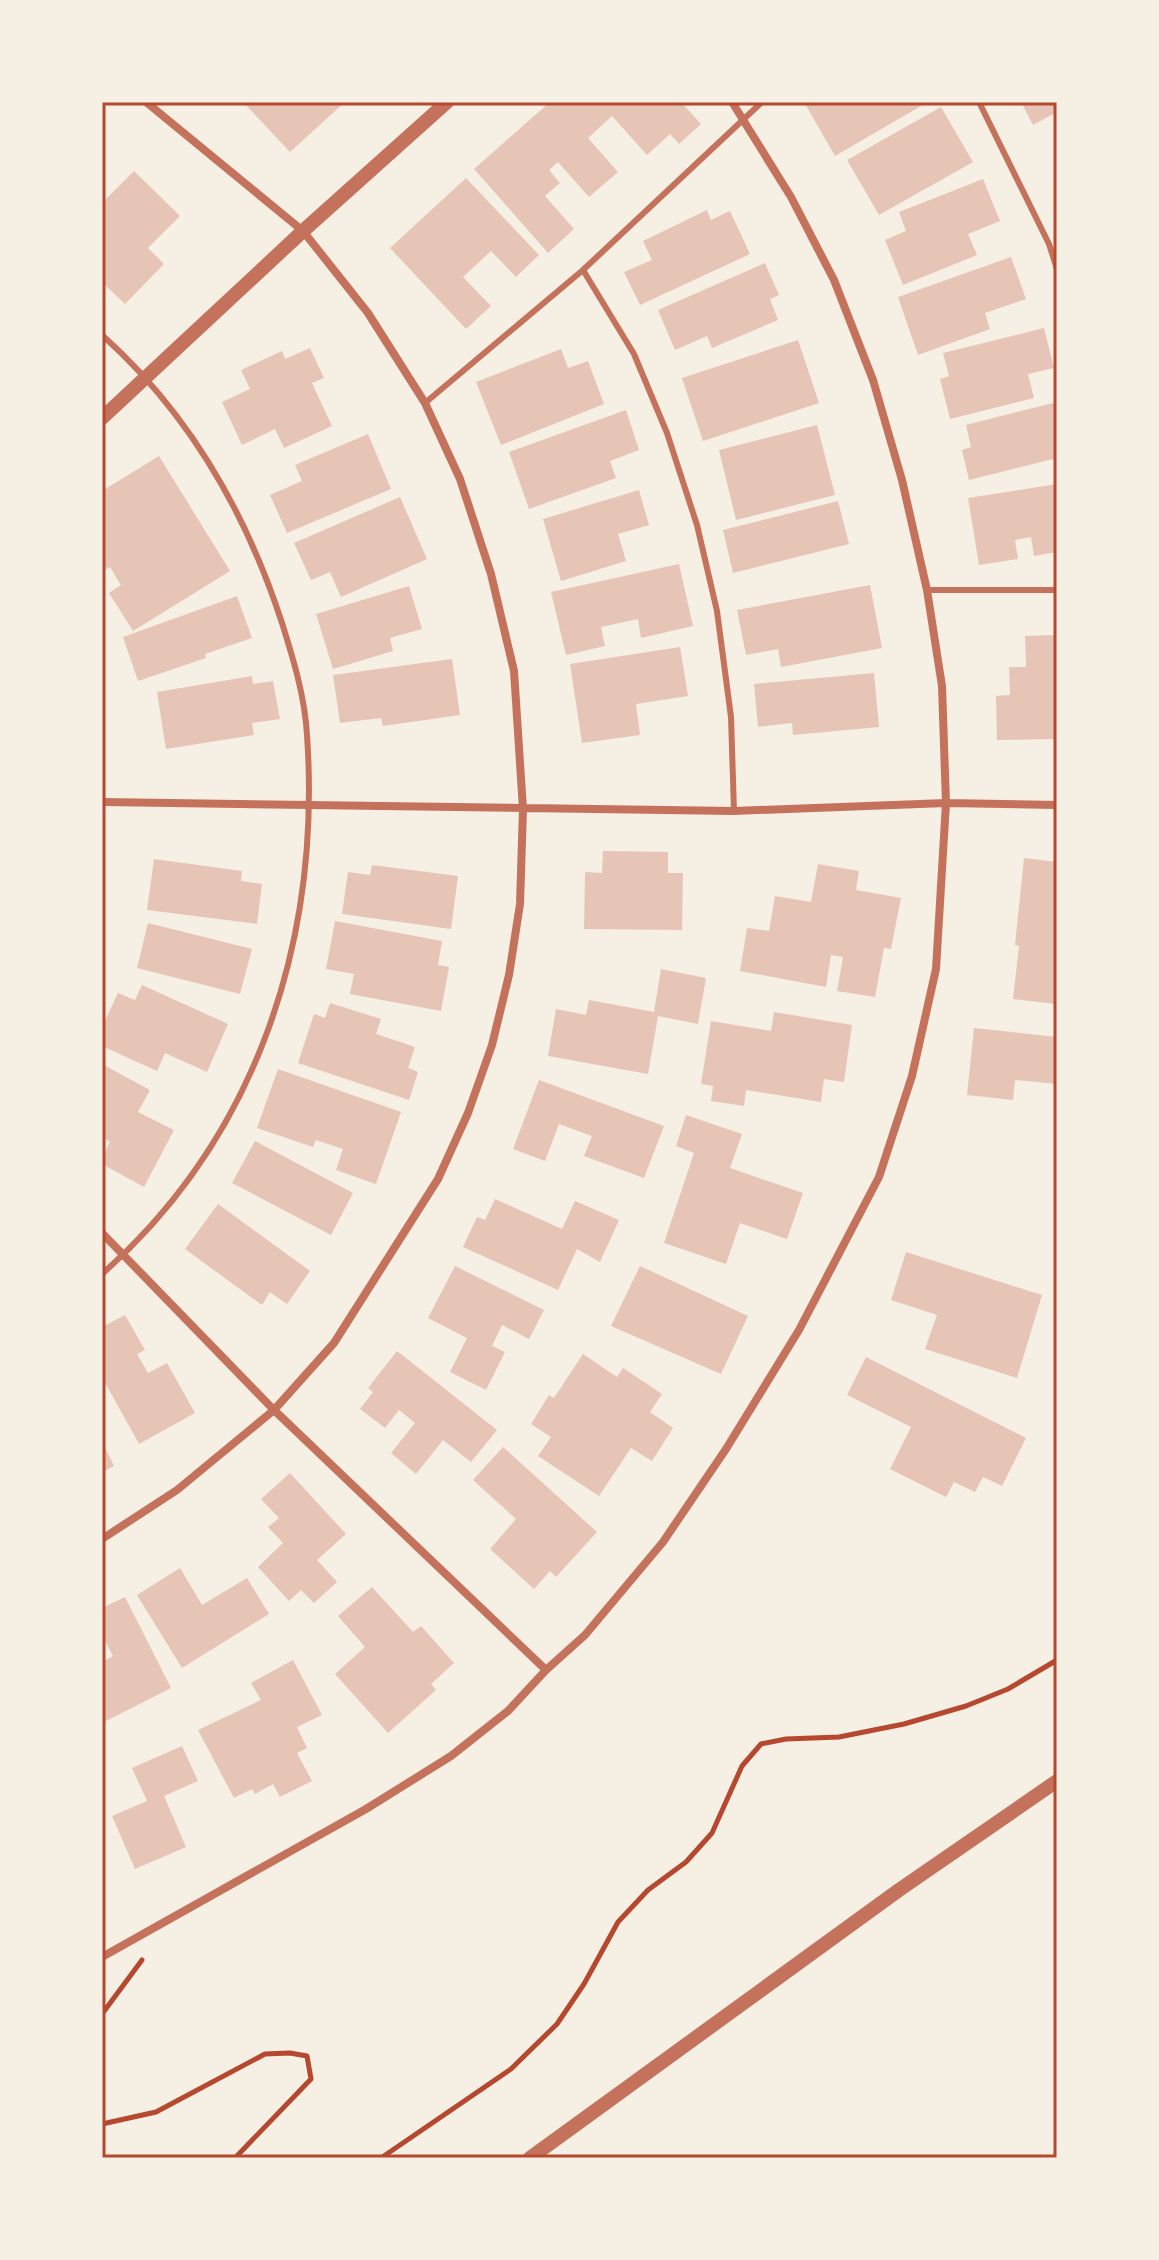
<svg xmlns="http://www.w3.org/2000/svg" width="1159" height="2260" font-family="Inter,sans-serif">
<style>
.building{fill:#e6c5b7}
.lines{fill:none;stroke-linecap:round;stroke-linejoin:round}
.path{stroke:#b5482f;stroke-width:5}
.service{stroke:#c5725c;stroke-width:6}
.minor{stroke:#c5725c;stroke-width:8}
.tertiary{stroke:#c5725c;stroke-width:14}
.neatline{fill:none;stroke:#b5482f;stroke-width:3}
</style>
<rect width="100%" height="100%" fill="#f6efe4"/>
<!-- building -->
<path class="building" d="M243 102H345L290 152Z
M550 102H681L701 124 679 144 670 134 647 155 612 116 588 138 618 172 589 197 558 162 549 170 560 183 545 196 574 229 548 253 474 169Z
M804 102H928L835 156Z
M1021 102H1057V112L1033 125Z
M941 107 973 162 879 215 847 160Z
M134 171 180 216 148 248 164 264 125 304 102 282V203Z
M466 178 539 255 516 277 491 251 463 277 491 306 466 329 390 248Z
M983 179 1000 221 968 234 977 255 903 285 885 240 906 231 899 212Z
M707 210 711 220 730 211 750 254 640 305 624 272 652 260 643 241Z
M1011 257 1026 299 985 313 990 329 918 355 898 297Z
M765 263 779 295 770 299 778 320 712 348 707 336 675 350 658 310Z
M1044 328 1054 368 1028 374 1034 398 950 419 940 379 949 376 943 353Z
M798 340 819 403 703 441 682 378Z
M310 348 324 378 312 383 332 426 284 448 275 429 242 445 222 402 250 389 241 370 282 351 285 359Z
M561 349 568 368 588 361 604 404 501 445 476 382Z
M1057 402V440L1055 441 1057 458 969 480 962 450 971 447 966 425Z
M626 410 639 450 610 461 616 478 529 509 509 452Z
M817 425 835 495 736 520 719 450Z
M368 434 391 489 287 533 270 495 302 481 295 465Z
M159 456 230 571 133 631 109 593 121 585 110 567 102 571V491Z
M1057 484V552L1034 556 1031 537 1015 540 1018 559 979 565 968 498Z
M639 490 649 525 618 534 626 561 561 581 543 519Z
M400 497 427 559 341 597 330 572 311 580 294 543Z
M838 501 849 544 733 573 723 530Z
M679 564 693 626 641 638 638 619 601 627 605 646 566 655 551 592Z
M870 585 882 648 781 667 778 649 746 655 737 610Z
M409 586 422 629 390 638 393 651 333 669 316 614Z
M237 596 252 638 205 654 206 658 138 681 123 637Z
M1057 635V739L997 740 996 696 1010 695 1009 667H1026L1025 636Z
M680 647 688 696 636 704 640 735 582 743 570 664Z
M452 659 460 715 383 726 381 718 340 723 333 675Z
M874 673 879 727 793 735 792 723 758 727 754 684Z
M252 676 253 684 273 681 280 719 252 723 254 735 166 749 157 692Z
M603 851 668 852V873H683L682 930 584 929 585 872 602 873Z
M1024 858 1057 862 1055 1004 1013 999 1019 946 1015 945Z
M154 859 242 871 241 881 262 884 257 924 147 910Z
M818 864 859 871 856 890 901 898 891 949 884 948 875 997 837 991 843 957 831 955 826 987 740 971 747 928 769 931 775 896 811 902Z
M372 865 458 876 451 929 342 914 348 872 370 875Z
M335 921 442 941 438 965 449 967 441 1011 350 994 354 974 326 969Z
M148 923 252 949 240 994 137 968Z
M661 969 706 978 698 1024 658 1016 648 1074 548 1056 556 1009 586 1015 589 1000 654 1012Z
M142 985 228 1024 207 1072 165 1053 157 1071 102 1046V1027L118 993 135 1000Z
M330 1003 381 1019 376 1034 415 1047 408 1068 418 1072 409 1100 298 1063 314 1014 325 1018Z
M774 1012 852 1025 844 1082 824 1079 821 1102 746 1090 744 1106 711 1101 713 1086 701 1084 711 1021 771 1031Z
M974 1028 1057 1037V1084L1015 1080 1013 1100 967 1095Z
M102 1064 150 1090 138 1112 174 1130 144 1187 102 1164V1158L110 1142 102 1137Z
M278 1069 401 1112 376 1184 336 1170 343 1149 316 1140 313 1147 257 1128Z
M539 1080 664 1126 644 1178 584 1156 592 1136 559 1124 545 1161 513 1149Z
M686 1115 742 1134 730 1168 803 1193 787 1239 740 1223 726 1264 664 1243 694 1153 676 1146Z
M255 1141 353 1193 331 1235 232 1183Z
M495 1199 562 1229 575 1201 619 1220 600 1262 577 1249 558 1290 463 1247 477 1217 485 1220Z
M218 1204 310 1271 287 1304 270 1292 262 1305 185 1249Z
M906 1252 1042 1295 1017 1378 925 1349 937 1315 891 1300Z
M455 1266 544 1310 529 1339 502 1325 492 1346 505 1352 486 1390 450 1372 467 1338 428 1318Z
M640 1266 748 1316 721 1374 611 1326Z
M125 1315 145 1350 137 1354 148 1373 167 1363 195 1413 139 1444 102 1377V1327Z
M397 1351 497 1430 471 1462 443 1440 416 1474 391 1453 415 1423 399 1410 385 1428 360 1409 373 1392 368 1388Z
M583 1354 617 1377 623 1368 662 1394 650 1412 673 1428 652 1461 631 1448 599 1496 538 1456 551 1437 531 1424 549 1395 554 1398Z
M866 1357 1026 1438 1002 1486 983 1477 975 1492 954 1482 946 1497 890 1469 911 1427 847 1395Z
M102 1441 114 1466 102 1472Z
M503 1447 597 1532 556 1577 550 1571 534 1589 490 1549 516 1519 473 1480Z
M290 1473 346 1534 317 1560 337 1582 314 1603 301 1590 289 1601 258 1567 283 1543 268 1527 279 1518 261 1499Z
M180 1568 202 1605 247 1578 269 1614 182 1668 137 1595Z
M372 1587 413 1632 421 1626 454 1663 431 1684 436 1690 388 1733 335 1674 365 1647 338 1616Z
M125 1597 171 1688 102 1723V1662L113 1656 102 1635V1608Z
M293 1660 322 1715 297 1727 307 1748 297 1753 312 1781 280 1797 273 1784 255 1794 252 1789 234 1798 198 1730 261 1700 251 1683Z
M182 1746 198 1781 164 1796 186 1847 135 1869 112 1816 147 1801 132 1768Z"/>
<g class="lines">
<!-- path -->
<path class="path" d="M102 2014 142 1960
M102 2124 156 2112 265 2054 290 2053 307 2056 311 2079 235 2158
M381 2158 511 2069 557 2024 584 1984 618 1922 648 1890 686 1862 712 1833 742 1766 761 1744 786 1739 839 1737 904 1724 966 1706 1008 1689 1057 1660"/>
<!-- service -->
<path class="service" d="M979 102 1049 244 1057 269
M583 270 634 354 667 433 697 525 717 611 731 717 734 811
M102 335C189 413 246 512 282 623 293 658 305 697 307 735 321 939 258 1136 102 1274
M425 403 583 270 762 102
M927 590H1057"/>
<!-- minor -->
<path class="minor" d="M102 802 734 811 946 803 1057 805
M102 1233 274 1410 546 1670
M102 1539 177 1490 274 1410 334 1343 438 1179 468 1113 492 1045 509 975 520 904 523 809 514 671 491 574 460 479 425 403 368 313 303 231 146 102
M102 1957 366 1809 451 1756 508 1711 546 1670 585 1635 663 1542 726 1449 799 1330 879 1177 912 1076 936 969 946 803 942 686 927 590 902 480 873 380 834 280 791 197 732 102"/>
<!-- tertiary -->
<path class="tertiary" d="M102 418 303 231 447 102
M530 2158 899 1890 1057 1781"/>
</g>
<!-- border -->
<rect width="1159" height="2260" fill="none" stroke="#f6efe4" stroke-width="208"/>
<rect x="104" y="104" width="951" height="2052" class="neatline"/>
</svg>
